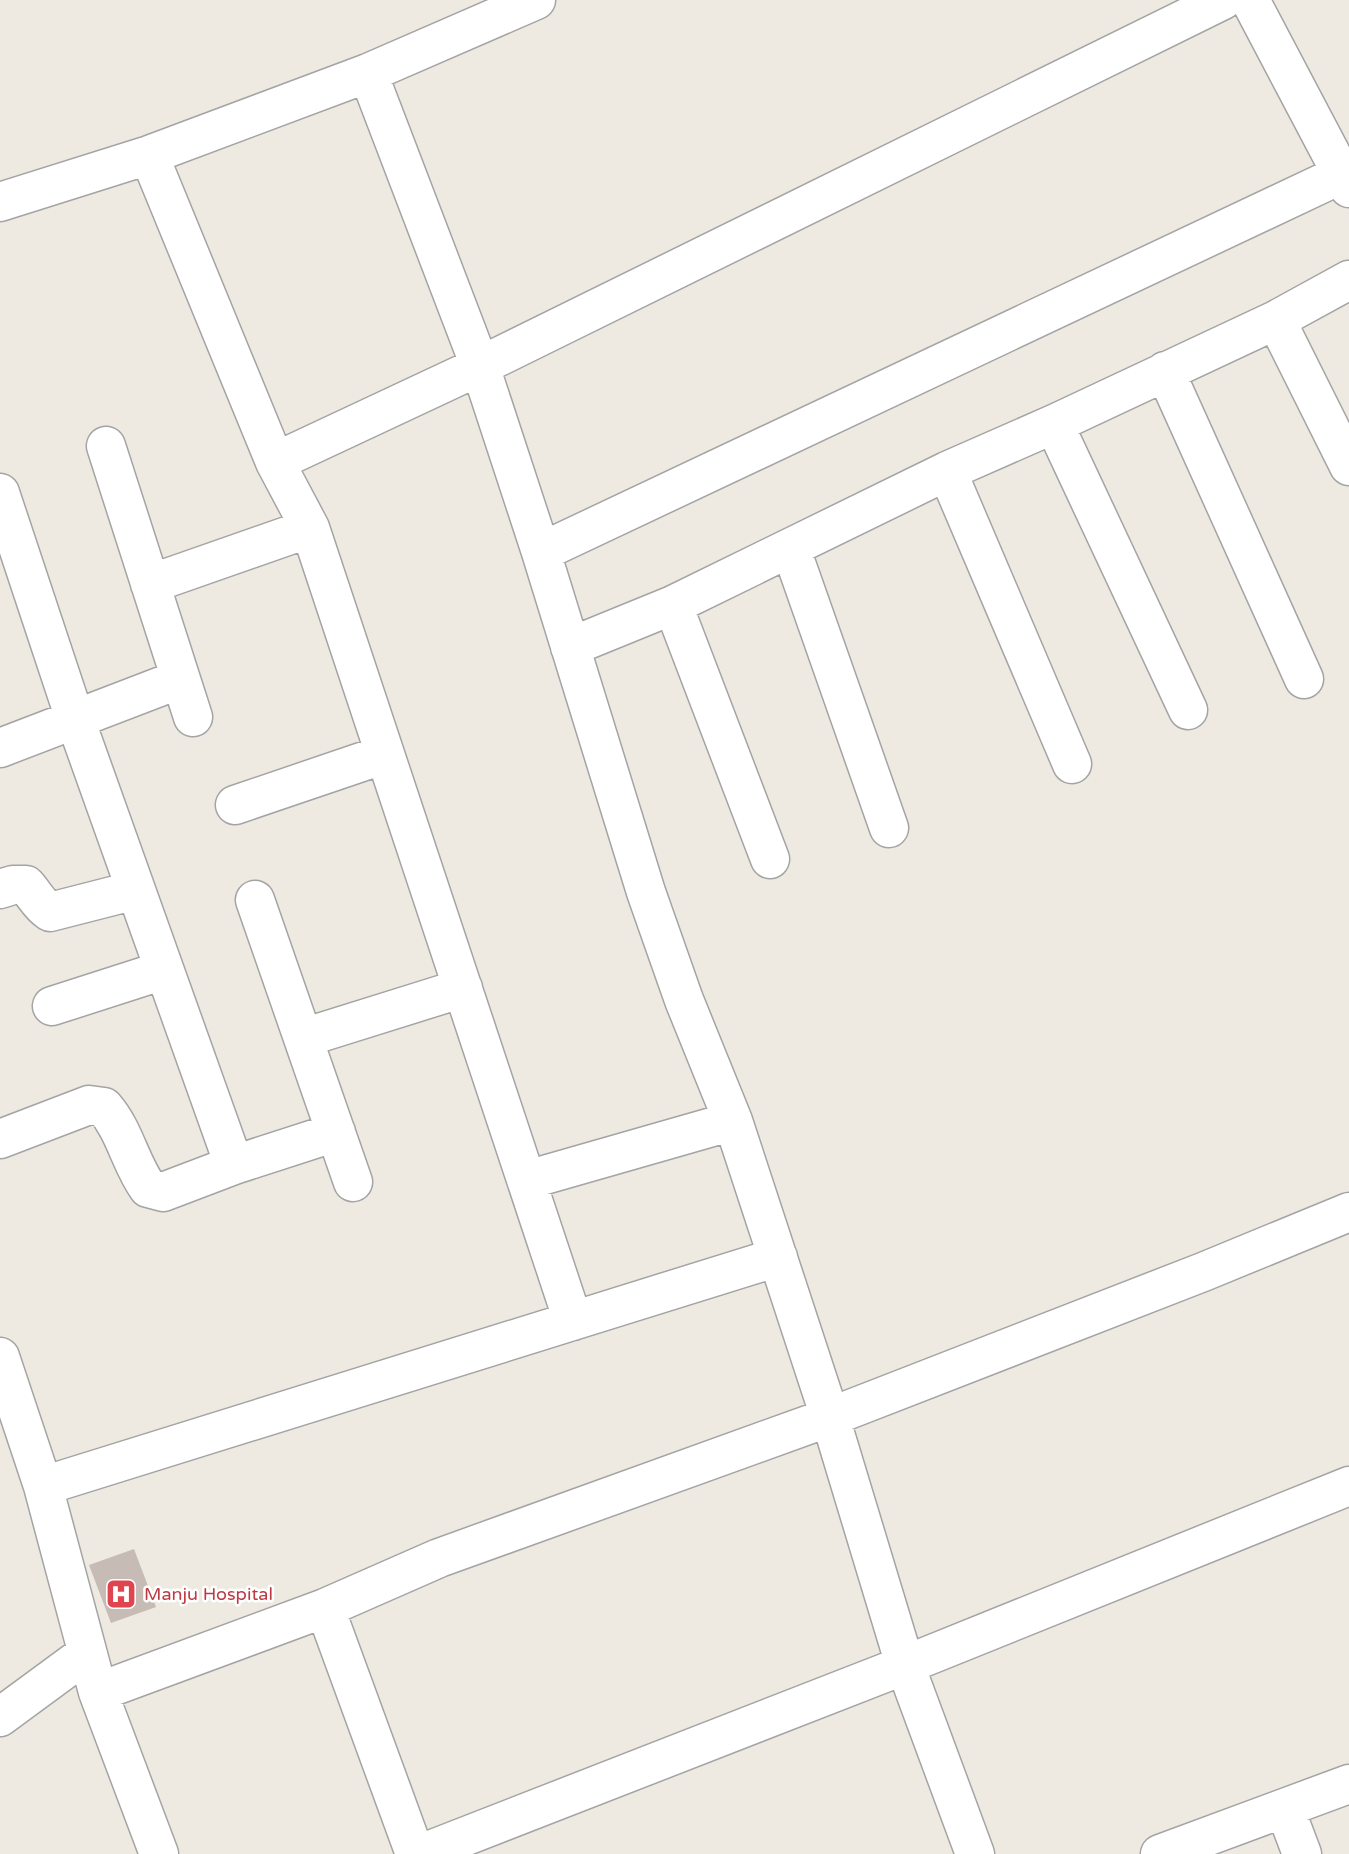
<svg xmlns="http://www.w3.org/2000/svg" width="1349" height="1854" font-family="'Varela Round',sans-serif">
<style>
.building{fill:#c6bbb5}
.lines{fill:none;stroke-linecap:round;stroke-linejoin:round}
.minor-casing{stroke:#a4a4a4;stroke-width:41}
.minor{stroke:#fff;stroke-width:38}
.labels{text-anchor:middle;stroke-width:5;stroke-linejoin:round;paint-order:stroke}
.health-label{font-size:18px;fill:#be3a42;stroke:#fff;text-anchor:start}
</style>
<rect width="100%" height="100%" fill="#eeeae2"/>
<!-- building -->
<path class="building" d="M134 1549 156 1607 111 1623 89 1565Z"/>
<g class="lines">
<!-- minor casing -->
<g class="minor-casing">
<path id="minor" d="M1250 0 1349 188
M368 73 480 366 541 552 646 892 684 1000 733 1121 830 1417 905 1665 975 1854
M149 155 275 462 310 528 573 1321
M0 202 149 155 368 73 536 0
M1276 320 1349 466
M1165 371 1304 679
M1054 424 1188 710
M106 446 193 717
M275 462 480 366 1223 0
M947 471 1072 764
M0 493 75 719 234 1165 336 1132
M791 549 889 828
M541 552 1342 174
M150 584 310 528
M673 605 770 859
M570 647 673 605 947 471 1054 424 1276 320 1349 280
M0 748 180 679
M235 805 385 754
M0 889 13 885H26C35 895 39 905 50 912L136 890
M255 900 353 1182
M52 1006 164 970
M303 1038 463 988
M0 1139 89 1105 104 1107C125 1131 130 1163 148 1188L163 1192 234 1165
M527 1180 733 1121
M0 1357 43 1486 98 1692 159 1854
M43 1486 778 1257
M325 1608 415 1854
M98 1692 325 1608 439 1558 830 1417 1203 1272 1349 1212
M0 1717 87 1653
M1285 1809 1302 1854
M420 1854 905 1665 1349 1486
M1160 1854 1349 1784"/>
</g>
<!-- minor -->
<use href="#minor" class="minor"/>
</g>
<!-- icons -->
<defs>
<g id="hospital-square" transform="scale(1.575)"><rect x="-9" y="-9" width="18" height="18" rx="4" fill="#e0444e" stroke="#fff"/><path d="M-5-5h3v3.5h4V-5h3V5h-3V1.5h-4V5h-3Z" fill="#fff"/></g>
</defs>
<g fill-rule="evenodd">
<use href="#hospital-square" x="121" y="1594"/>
</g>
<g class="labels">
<!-- health labels -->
<g class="health-label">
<text x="144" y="1600">Manju Hospital</text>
</g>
</g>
</svg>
